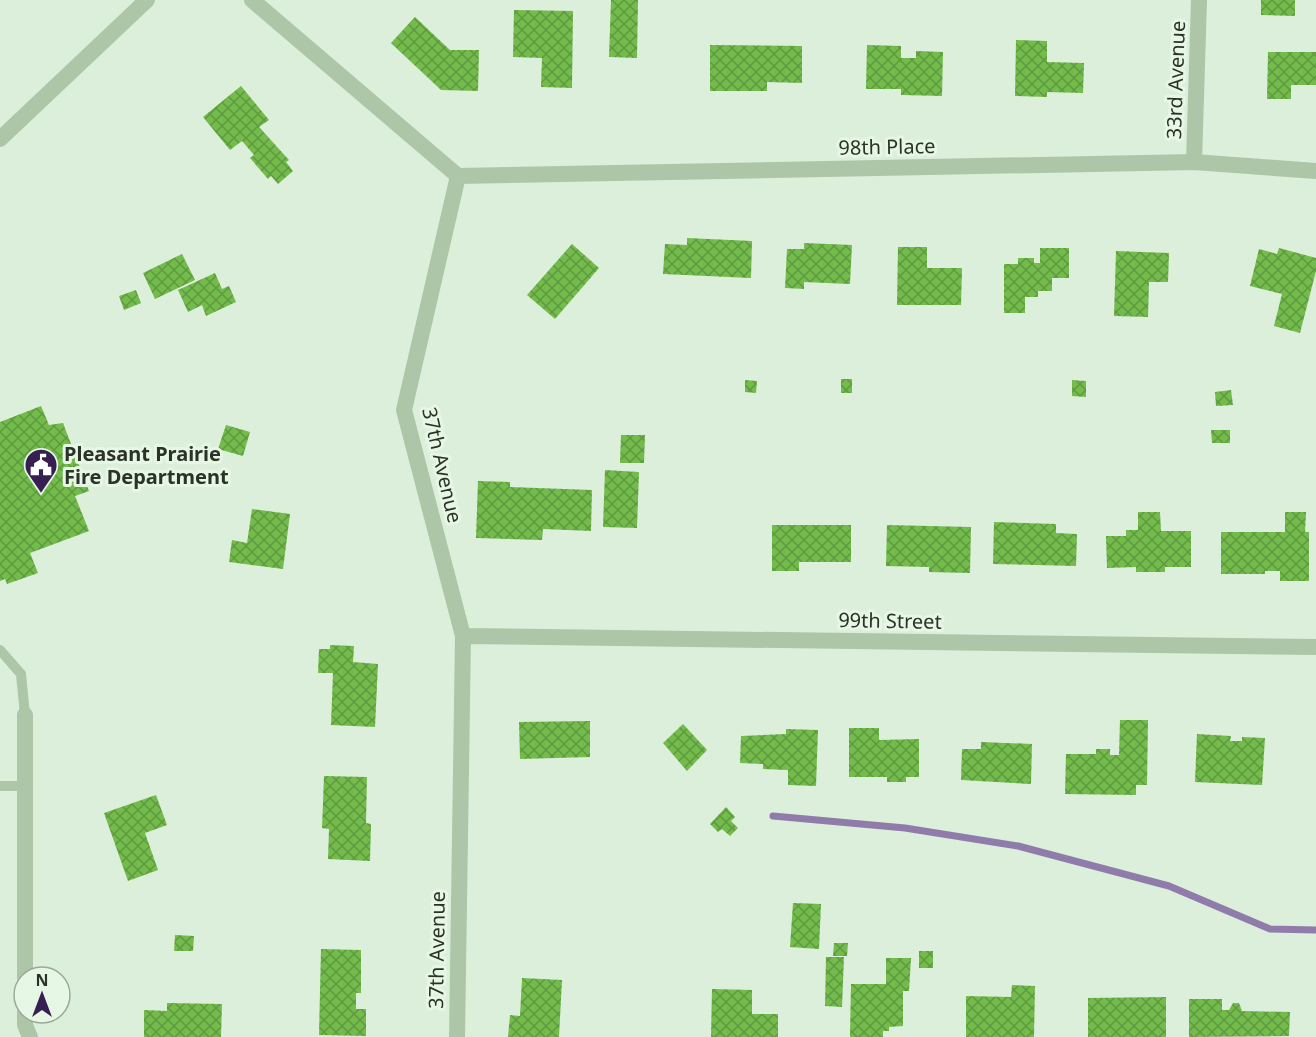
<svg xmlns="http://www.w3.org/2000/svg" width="1316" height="1037" font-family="'Noto Sans',sans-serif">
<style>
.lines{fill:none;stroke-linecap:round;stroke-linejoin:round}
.stream{stroke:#907caa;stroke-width:7}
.building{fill:url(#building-cross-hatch)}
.service{stroke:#acc6a7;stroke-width:10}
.minor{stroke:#acc6a7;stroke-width:16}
.tertiary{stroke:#acc6a7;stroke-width:16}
.labels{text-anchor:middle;stroke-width:6;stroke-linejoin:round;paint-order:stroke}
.street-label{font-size:20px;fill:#2b3327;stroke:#e7f7e6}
.poi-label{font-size:20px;font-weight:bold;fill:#2b3327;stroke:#e7f7e6;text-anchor:start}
</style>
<defs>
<pattern id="building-cross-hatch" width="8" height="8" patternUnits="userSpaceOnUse" patternTransform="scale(1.5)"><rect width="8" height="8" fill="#73bc4c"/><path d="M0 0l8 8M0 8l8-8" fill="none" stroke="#5f993f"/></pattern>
</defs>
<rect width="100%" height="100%" fill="#dcefda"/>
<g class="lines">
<!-- stream -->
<path class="stream" d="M773 816 905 828 1018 846 1169 886 1270 929 1316 930"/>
</g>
<!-- building -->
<path class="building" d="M611 0H638L637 58 609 57Z
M1261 0H1295V16L1261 15Z
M514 10 573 11 572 88 541 87 542 58 513 57Z
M415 17 450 50H479L478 91 441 90 391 43Z
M1016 40 1047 41V62L1084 63 1083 93 1047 92V97L1015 96Z
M710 45 802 46V83L767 82V91H710Z
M867 45 901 46V58H916V51L943 52 942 96 901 95V89H866Z
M1268 52H1316V85H1291V99H1267Z
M241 86 269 120 259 127 289 160 286 162 293 171 278 184 271 176 268 179 250 158 254 155 242 141 230 150 203 117Z
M687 238 752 241 751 278 663 274 665 244 687 245Z
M804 243 852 245 850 284 804 282V289L785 288 787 249H804Z
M572 244 599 268 555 319 527 295Z
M898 247H927V268H962L961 305H897Z
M1040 248H1069V278H1052V291H1038V297H1025V313H1004V264H1018V258H1034V263H1040Z
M1279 248 1316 258V271L1300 333 1274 326 1282 294 1250 286 1259 249 1277 254Z
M1116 251 1169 253 1168 282H1149L1148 317 1114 316Z
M182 254 195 280 155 299 143 273Z
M215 273 222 289 229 286 236 302 206 316 202 305 188 312 178 290Z
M136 290 141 303 124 310 119 296Z
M841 379H852V393H841Z
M745 380 757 381 756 393 745 392Z
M1072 380 1086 381V397L1072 396Z
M1231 390 1233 405 1216 406 1215 392Z
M41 406 49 425 63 423 89 491 75 496 89 531 30 553 38 573 7 584 5 579 0 581V422Z
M226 425 250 432 243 456 218 449Z
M1211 430H1230V443H1212Z
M621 435H645L644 463H620Z
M605 470 639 472 637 528 603 527Z
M478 481 510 482V487L592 490 591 531 543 529 542 540 476 538Z
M252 509 290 514 283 569 229 562 232 540 247 543Z
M1138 512H1160L1161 531H1191V567H1165V572H1136V567L1107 568 1106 536H1126V530H1138Z
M1285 512H1306L1305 532H1309V581H1280V571H1265V574H1221V532H1285Z
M994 522 1056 524V533L1077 534 1076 566 993 564Z
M772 525H851V562H799V571H772Z
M887 525 971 527 970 573 929 572V567L886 566Z
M330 645 354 646 353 662 378 664 375 727 331 725 333 673H318L319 649H330Z
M1120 720H1148L1147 785H1136V795L1065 794 1066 754H1096V749H1110V755H1119Z
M590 721V757L520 759 519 722Z
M683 724 707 750 687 771 663 743Z
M849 728H879V740L919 739V777H906V782H887V777H849Z
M786 729 818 730 816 786 788 785V770L763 769V764L740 763 741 736 786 734Z
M1197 734 1231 736 1230 741H1242V737L1265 738 1262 785 1195 782Z
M981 742 1032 744 1031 784 961 780 962 749H981Z
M324 776 367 777 366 823 371 824 370 861 328 859 329 829 322 828Z
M156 795 167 825 145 833 158 870 128 881 104 813Z
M726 807 735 817 731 821 738 828 730 836 722 829 718 832 710 824Z
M793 903 821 904 819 949 790 947Z
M175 935 194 936 193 951H174Z
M834 943H848L847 956H833Z
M321 949 361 950V993H356V1009H366V1036L319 1035Z
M919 951H933V968H919Z
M826 957H844L842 1007 825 1006Z
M886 958H911L909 991H903V1026L889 1027V1031H883V1037H850L851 984H886Z
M522 978 562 980 559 1037H508L510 1015 520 1016Z
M1012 985 1035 986 1034 1037H966V996L1011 997Z
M712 989 752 990V1014H778V1037H711Z
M1166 997V1037H1088V998Z
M1189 999H1222V1010H1229L1233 1003H1239L1242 1011 1290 1012 1289 1036 1189 1037Z
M167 1003 222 1004 221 1037H144V1010L167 1011Z"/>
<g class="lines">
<!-- service -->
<path class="service" d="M0 650 21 674 25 715
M0 786H25"/>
<!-- minor -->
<path class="minor" d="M252 0 458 176 404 410 463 636 457 1037
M1194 162 1199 0
M458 176 1194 162 1316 171
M463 636 1316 647
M25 715V977
M25 1013V1025L30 1037"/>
<!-- tertiary -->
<path class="tertiary" d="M0 139 147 0"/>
</g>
<!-- icons -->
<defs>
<g id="civic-pin" transform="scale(1.725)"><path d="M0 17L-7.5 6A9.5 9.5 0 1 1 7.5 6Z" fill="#372051" stroke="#e7f7e6"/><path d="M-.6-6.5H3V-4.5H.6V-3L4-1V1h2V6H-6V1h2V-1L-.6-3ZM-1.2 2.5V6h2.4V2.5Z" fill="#fff"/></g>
</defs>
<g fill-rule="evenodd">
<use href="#civic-pin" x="41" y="465"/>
</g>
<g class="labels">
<!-- street labels -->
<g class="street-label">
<text transform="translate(1176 80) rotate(-88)" y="7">33rd Avenue</text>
<text transform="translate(887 147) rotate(-1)" y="7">98th Place</text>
<text transform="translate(442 465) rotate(77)" y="7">37th Avenue</text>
<text transform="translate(890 621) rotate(1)" y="7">99th Street</text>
<text transform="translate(437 950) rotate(-89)" y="7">37th Avenue</text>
</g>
<!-- poi labels -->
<g class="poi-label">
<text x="64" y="461">Pleasant Prairie<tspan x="64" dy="23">Fire Department</tspan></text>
</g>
</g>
<!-- north arrow -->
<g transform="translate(42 995)"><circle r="28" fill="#e7f7e6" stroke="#9ca99a" stroke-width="1.5"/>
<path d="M0-4.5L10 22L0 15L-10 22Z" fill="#372051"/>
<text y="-9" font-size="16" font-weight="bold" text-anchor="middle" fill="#2b3327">N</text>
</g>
</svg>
